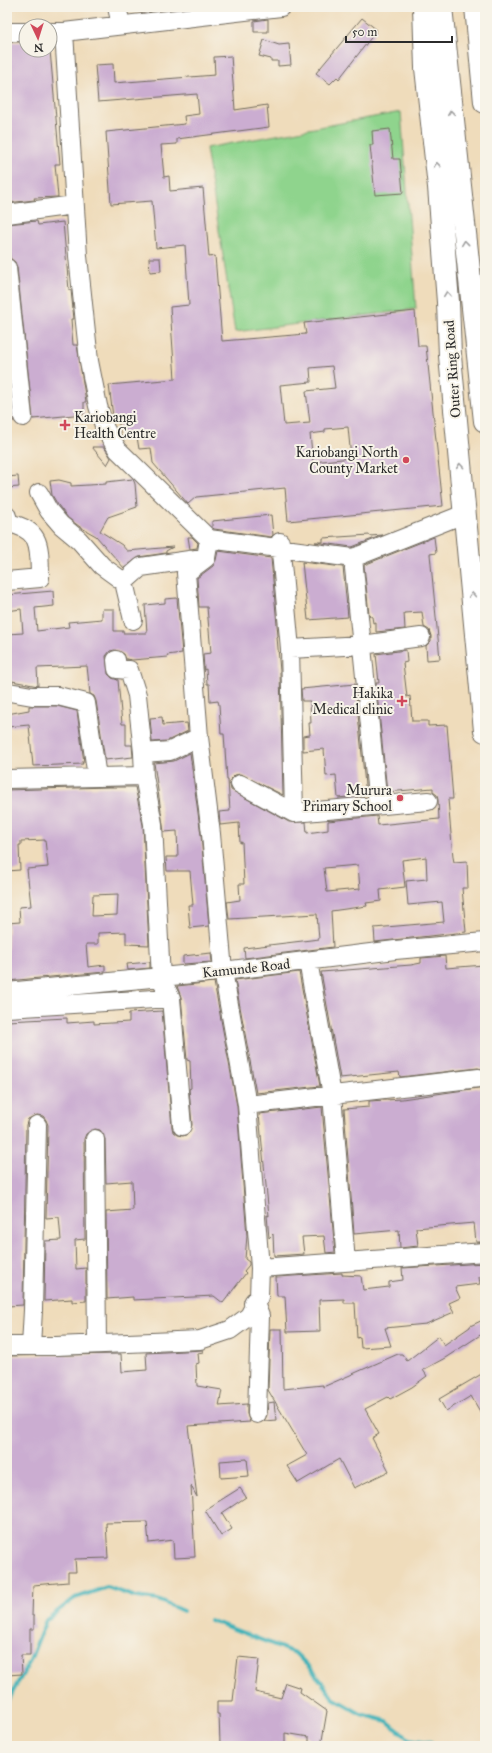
<svg xmlns="http://www.w3.org/2000/svg" width="492" height="1753" font-family="'IM FELL Great Primer',serif">
<style>
.green{fill:#8fd48d;stroke:#5d805c}
.lines{fill:none;stroke-linecap:round;stroke-linejoin:round}
.stream{stroke:#42b3b9;stroke-width:4}
.building{fill:#cbadd1;fill-rule:evenodd}
.minor-casing{stroke:#70695d;stroke-width:20}
.major-casing{stroke:#70695d;stroke-width:24}
.minor{stroke:#fff;stroke-width:18}
.major{stroke:#fff;stroke-width:22}
.oneway{stroke:#a0a0a0}
.poi-dot{fill:#d1495b;stroke:#f7f3e8;stroke-width:1.5}
.labels{text-anchor:middle;stroke-width:4;stroke-linejoin:round;paint-order:stroke}
.street-label{font-size:14px;fill:#2b2b2b;stroke:#f7f3e8}
.poi-label{font-size:14px;fill:#2b2b2b;stroke:#f7f3e8;text-anchor:end}
</style>
<rect width="100%" height="100%" fill="#f7f3e8"/>
<filter id="ink" filterUnits="userSpaceOnUse"><feTurbulence type="fractalNoise" baseFrequency=".025" numOctaves="2"/><feDisplacementMap in="SourceGraphic" scale="8" xChannelSelector="R" yChannelSelector="G"/><feConvolveMatrix kernelMatrix="1 2 1 2 8 2 1 2 1" color-interpolation-filters="sRGB"/></filter>
<filter id="wash" filterUnits="userSpaceOnUse"><feTurbulence type="fractalNoise" baseFrequency=".012" numOctaves="4" result="noise"/><feDisplacementMap in="SourceGraphic" scale="16" xChannelSelector="R" yChannelSelector="G"/><feGaussianBlur stdDeviation="0.9" result="paint"/><feColorMatrix in="noise" values="0 0 0 0 0 0 0 0 0 0 0 0 0 0 0 0 0 1.4 0 .05"/><feComposite in="paint" operator="in"/></filter>
<g filter="url(#wash)">
<rect width="100%" height="100%" fill="#efdcbb"/>
<!-- green -->
<path class="green" d="M401 112 416 309 235 332 206 148Z"/>
<g class="lines">
<!-- stream -->
<path class="stream" d="M210 1620 295 1653 315 1673 333 1698 361 1714 387 1721 409 1739 431 1742 432 1746
M7 1702 29 1663 46 1620 75 1598 107 1587 136 1597 158 1600 183 1611"/>
</g>
<g id="blocks">
<!-- building -->
<path class="building" d="M362 18 377 30 339 79 337 77 330 84 316 73Z
M268 19V32H254V21Z
M264 40 279 45 289 44 291 65 278 66V61H271V59L259 56Z
M7 42H26V50H50L60 164H55L58 197 34 198 35 200 7 203Z
M231 56 235 110 267 105 269 127 177 139V144L161 145 164 177 169 176 170 191 203 188 209 257 215 256 222 341 306 334 304 323 415 311 418 346H426L443 506 288 521 285 488 196 497 188 504 153 463 151 448 139 449 137 437 124 439 120 433 119 424 113 417 109 385 175 379 170 307 189 305 185 245 156 248 152 201 111 204 106 132 185 124 184 116 199 114 197 94 98 102 95 65 113 64 114 83 215 75 214 57ZM332 366 335 388 306 391 310 423 284 425 280 385 311 382 310 368ZM348 427 351 458 313 462 310 434 325 432V429Z
M390 129 393 159H400L403 193 375 195 370 145H373L372 131Z
M37 221 38 225 63 222 69 290H71L74 319H71L73 345H77L85 395 86 402H84V414L33 419 17 267 15 262 10 258 7 224Z
M149 258H160L161 271 150 272Z
M7 366 14 421H7Z
M92 447H104L111 458 107 465Z
M18 476 19 487 7 488V477Z
M133 479 135 484 137 507 108 517 100 531 122 545 127 551 173 547 166 551V553L139 557 124 568 96 536 80 527 68 518 58 505 52 495 50 481 59 480 71 483V486L106 484V482Z
M271 515 273 535 271 537 214 529 212 527V521Z
M370 535V536L383 535 352 547 315 542H323V538Z
M188 537H192L198 543 197 548 190 549Z
M434 537 436 553 430 554 440 659 427 660 426 646 431 641V636L429 630 424 627 422 612 404 613 405 629 376 632V622L373 623 372 617 369 615 364 565Z
M218 551 271 558 278 636 277 637 280 671 283 795 240 774 235 775 231 779 230 784 231 790 289 822H306L307 833 328 830V821L377 816 378 825 439 819 438 800 437 795 433 792V788L387 792 376 683H379L376 654 406 650 407 662 403 663 407 697 410 696 412 721H428V726L447 725 453 799H448L453 857 454 862 467 861 468 888H462L466 932 375 942 374 928 444 922 442 902 408 905 406 881 427 879 426 857 402 860 405 887 380 890 381 901 366 903 367 906 331 911 333 947 245 958 244 948 319 939 317 914 229 919 227 902 240 900 239 884H244L242 842 240 843 239 823 220 825 219 812 230 811 228 780H227L224 734H221L219 705 218 701 210 702 209 684H207L206 669 204 670 203 654 211 653 207 607H199L197 578 213 566 216 560ZM358 865 360 889 327 892 324 868Z
M302 562 343 567 348 617 308 620Z
M53 591 54 606 35 608 37 631 69 627 68 622 102 619V609H114V631H123V633H147L145 605 165 603V599L177 598 182 653 167 655 168 657 132 660 126 659 124 654 115 650 110 651 106 656 108 674 112 678 118 680 122 724H126V745H132L133 757 105 760 96 701 94 696 90 694 87 666 37 668 38 686 7 680V634L23 633 21 609 7 611V595Z
M355 684 366 795 338 798 336 775 326 776 324 749 303 751V736L310 735 309 723H311L310 701H302L301 689Z
M29 706H57L77 711 84 762H82L83 764 33 766 29 725 7 727V714L29 710Z
M162 717 163 725 187 723 188 731 167 741 152 742 150 718Z
M190 753 201 835 209 926 190 928 188 905H193L190 871H167L166 857H178L177 831 164 832 154 763 174 761Z
M108 787H135L143 825 149 945 126 944V932L98 933V944H86L88 967 105 965V972L7 981 8 923 20 922 19 907 31 906 27 869 48 867 45 840 21 841V845H19L20 870 7 871V790ZM118 894 117 915 92 916 93 895Z
M211 953 212 962 183 964V956Z
M445 956 446 968 484 965 485 977H482L485 1007V1070L478 1068 400 1077 399 1072 340 1078 321 972 411 965 421 963V958Z
M150 962V968L128 970 127 964Z
M299 972 320 1086 256 1093 235 980Z
M214 982 237 1106 247 1236 245 1259 249 1262V1265L244 1271 246 1273 223 1303 214 1296 133 1300V1297L107 1299 106 1212 133 1210 132 1181 106 1183 105 1139 100 1130 95 1129 86 1134 84 1139 85 1239 75 1240 76 1269 86 1268V1301L72 1302V1299L44 1301 45 1241 61 1240 59 1217 46 1218 48 1125 46 1120 43 1116 37 1115 28 1119 26 1125 23 1305 8 1306 7 1021 67 1018V1023L94 1021V1024L129 1022V1013L162 1011 172 1127 173 1132 177 1135 183 1136 188 1134 192 1125 189 1089 191 1088 190 1061 187 1060 181 997 177 986Z
M485 1087V1242H476L474 1223 416 1228 418 1246 400 1248 399 1230 354 1234 344 1109 369 1107V1101L402 1099Z
M322 1107 335 1252 326 1253 324 1236 302 1237 304 1254 274 1256 273 1234 269 1238 267 1215 269 1216 259 1114Z
M485 1263V1276L479 1277 480 1284 455 1287 460 1298 449 1303 454 1312 426 1324 385 1328 391 1346 361 1348 360 1337 357 1338 355 1303H344V1299L319 1300 320 1331 287 1332 285 1296H277L276 1277 342 1273V1275L361 1276 363 1290 389 1287V1282L403 1280 402 1268Z
M485 1319V1332L445 1358 423 1370 427 1376 412 1387 390 1399 388 1397 365 1409 379 1434 372 1438 389 1471 354 1488 339 1459 298 1483 287 1466 307 1455 268 1390 270 1329H282L283 1389 323 1385V1387L398 1354H402L407 1361 439 1336 444 1345 470 1327V1326Z
M203 1350V1352L198 1353 199 1363 196 1364 197 1386 222 1390 219 1406 247 1404V1414L250 1422 188 1426 197 1497 191 1486 195 1557 174 1558 173 1540 149 1543 147 1522 106 1523 108 1558 75 1559 76 1572H68V1582L33 1585 32 1616H34V1629H30V1655H21L22 1674 7 1675V1558H10L8 1529H7V1516H9L7 1496V1356L121 1354 122 1372 147 1370 146 1353Z
M485 1372V1420L471 1396 446 1411 439 1399Z
M274 1402 276 1420 264 1421 267 1415 268 1403Z
M247 1459 249 1476 221 1478 220 1461Z
M240 1488 246 1497 222 1513 232 1529 221 1536 205 1510Z
M238 1657 259 1659 255 1692 281 1698 286 1683 301 1688 300 1692 327 1711 321 1746H309V1737L285 1733V1744H220L219 1714H217V1701H233Z"/>
</g>
</g>
<g filter="url(#ink)">
<use href="#blocks" fill-opacity="0" stroke="#70695d" stroke-width="1"/>
<g class="lines">
<!-- minor casing -->
<g class="minor-casing">
<path id="minor" d="M117 7 121 25
M7 32H26
M50 32H64L281 7
M64 32 78 256 89 361 98 406 105 429 118 450 209 539 206 558 186 573 199 737 211 834 223 971 247 1105 260 1268
M7 214 74 205
M7 268 23 417
M39 493 49 511 61 525 79 540 102 566 124 582 133 620
M7 516 8 523C43 530 39 548 40 578L7 581
M209 539 353 558 464 514
M280 542 290 649 294 813
M353 558 378 805
M124 582 141 567 203 558
M290 649 362 645 421 637
M116 660 117 669 129 670 137 695 143 753
M7 690 9 692 32 696H58L86 703 97 777
M144 776 153 824 161 979 171 998 182 1126
M7 779 144 776 143 753 170 751 199 737
M240 784 294 813 428 801
M308 961 332 1095 346 1262
M7 992 223 971 395 950 485 942
M7 1008 171 998
M247 1105 479 1078
M95 1139 97 1344
M253 1303 254 1301 260 1316 257 1414
M7 1346H56L200 1340 230 1330 249 1316 259 1297 260 1268 485 1252
M31 1346 33 1310 37 1125"/>
</g>
<!-- major casing -->
<g class="major-casing">
<path id="major" d="M424 7 426 68 439 187 448 302 450 356 485 731
M441 7 485 421
M476 7 485 102"/>
</g>
<!-- minor -->
<use href="#minor" class="minor"/>
<!-- major -->
<use href="#major" class="major"/>
</g>
<!-- one-way arrows -->
<defs><path id="oneway-chevron" d="M-2-3.5L2.5 0L-2 3.5" fill="none" stroke-width="1.6" stroke-linecap="round" stroke-linejoin="round"/></defs>
<g class="oneway">
<use href="#oneway-chevron" transform="translate(451 113) rotate(-96)"/>
<use href="#oneway-chevron" transform="translate(437 165) rotate(-96)"/>
<use href="#oneway-chevron" transform="translate(465 243) rotate(-96)"/>
<use href="#oneway-chevron" transform="translate(447 294) rotate(-96)"/>
<use href="#oneway-chevron" transform="translate(460 466) rotate(-95)"/>
<use href="#oneway-chevron" transform="translate(472 595) rotate(-95)"/>
</g>
</g>
<!-- markers -->
<g class="poi-dot">
<path d="M63 419h4v4h4v4h-4v4h-4v-4h-4v-4h4z"/>
<circle cx="406" cy="460" r="4"/>
<path d="M400 695h4v4h4v4h-4v4h-4v-4h-4v-4h4z"/>
<circle cx="400" cy="798" r="4"/>
</g>
<g class="labels">
<!-- street labels -->
<g class="street-label">
<text transform="translate(452 369) rotate(-94)" y="5">Outer Ring Road</text>
<text transform="translate(246 968) rotate(-6)" y="5">Kamunde Road</text>
</g>
<!-- poi labels -->
<g class="poi-label">
<text x="74" y="422" text-anchor="start">Kariobangi<tspan x="74" dy="16">Health Centre</tspan></text>
<text x="398" y="457">Kariobangi North<tspan x="398" dy="16">County Market</tspan></text>
<text x="393" y="698">Hakika<tspan x="393" dy="16">Medical clinic</tspan></text>
<text x="392" y="795">Murura<tspan x="392" dy="16">Primary School</tspan></text>
</g>
</g>
<!-- margin -->
<rect width="492" height="1753" fill="none" stroke="#f7f3e8" stroke-width="24"/>
<!-- north arrow -->
<g transform="translate(38 38) rotate(176)"><circle r="19" fill="#f7f3e8" stroke="#a5a39c"/>
<path d="M0-3L7 15L0 10L-7 15Z" fill="#d1495b"/>
<text y="-6" font-size="11" font-weight="bold" text-anchor="middle" fill="#2b2b2b">N</text>
</g>
<!-- scale -->
<path d="M346 36v6h106v-6" fill="none" stroke="#2b2b2b" stroke-width="2"/>
<text x="352" y="36" font-size="12" fill="#2b2b2b" stroke="#f7f3e8" stroke-width="3" paint-order="stroke">50 m</text>
</svg>
